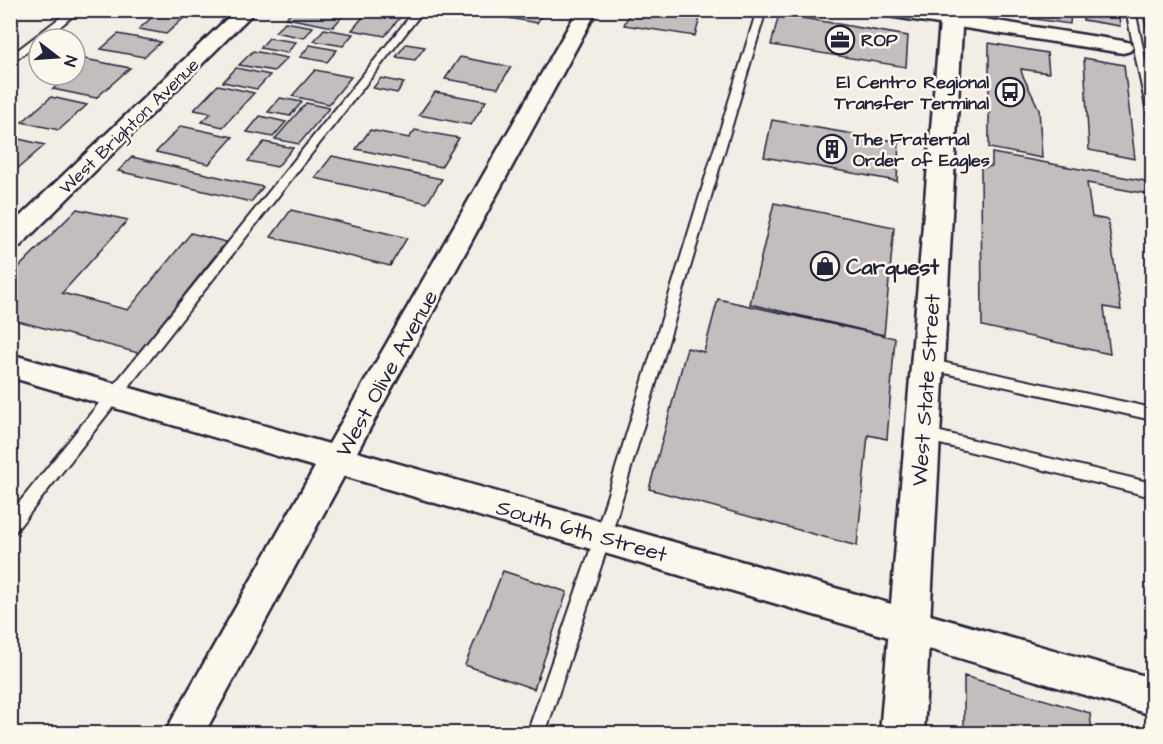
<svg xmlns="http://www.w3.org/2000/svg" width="1163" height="744" font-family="'Architects Daughter',sans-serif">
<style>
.building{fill:#c2bebe;stroke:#22223b;stroke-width:1.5}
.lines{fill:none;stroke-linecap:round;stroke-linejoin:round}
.lane-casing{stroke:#22223b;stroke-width:4}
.street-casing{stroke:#22223b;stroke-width:5}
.secondary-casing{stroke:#22223b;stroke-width:5}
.lane{fill:#fbf7ec;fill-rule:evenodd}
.street{fill:#fbf7ec;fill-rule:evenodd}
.secondary{fill:#fbf7ec;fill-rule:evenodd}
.labels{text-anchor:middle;stroke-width:5;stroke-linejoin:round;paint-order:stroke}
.far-poi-label{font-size:18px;font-weight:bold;fill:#22223b;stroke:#fbf7ec;text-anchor:start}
.far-street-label{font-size:18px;fill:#22223b;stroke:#fbf7ec}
.poi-label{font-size:22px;font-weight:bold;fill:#22223b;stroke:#fbf7ec;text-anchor:start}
.street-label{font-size:22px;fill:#22223b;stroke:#fbf7ec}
</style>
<rect width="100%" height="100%" fill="#f2eee5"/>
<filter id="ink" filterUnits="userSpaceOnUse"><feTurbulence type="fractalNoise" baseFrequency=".0167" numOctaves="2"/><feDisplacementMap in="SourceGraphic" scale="12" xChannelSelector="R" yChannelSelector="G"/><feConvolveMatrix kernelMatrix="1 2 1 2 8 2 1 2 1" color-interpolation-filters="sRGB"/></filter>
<g filter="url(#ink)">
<!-- building -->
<path class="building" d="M160 10H193L166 34 139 29Z
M293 10H348L333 27 286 18Z
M369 10H406L385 36 352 30Z
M500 10H545L537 23 496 16Z
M631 10 679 11 702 10 695 36 624 25Z
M999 10H1071L1070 24 999 14Z
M1082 10H1118L1120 26 1083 20Z
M1142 10H1152V43H1150Z
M779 14 908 36 906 67 771 45Z
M285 22 313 27 304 38 275 32Z
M324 29 353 34 343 46 314 41Z
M118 34 161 42 144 57 101 49Z
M269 38 296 42 287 53 260 48Z
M989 43 1047 53 1049 73 1021 69 1022 74 1039 109 1042 158 989 148Z
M406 44 425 47 415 60 396 57Z
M310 45 337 50 327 62 300 57Z
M253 51 287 58 274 71 239 65Z
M75 57 130 68 96 98 53 89 70 75H75V71L79 68 75 67Z
M460 57 511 67 498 88 445 79Z
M1084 58 1124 65 1135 159 1089 150Z
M236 68 270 75 257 89 223 82Z
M315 70 351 77 329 104 292 96Z
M381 78 404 83 397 93 373 88Z
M218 85 254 93 223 127 202 122 211 113 194 110Z
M435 92 486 101 471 125 419 115Z
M51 97 87 105 59 130 22 122Z
M280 98 302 102 290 116 268 112Z
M306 103 329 108 299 144 275 139Z
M260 116 286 122 273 137 247 132Z
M772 120 899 142 897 181 764 157Z
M181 126 233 137 209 164 156 152Z
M370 130 409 138 415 130 459 138 441 167 356 149Z
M10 137 45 145 15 171 10 170Z
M264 142 293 148 277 167 248 161Z
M992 153 1145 181 1148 194 1087 183 1092 217 1108 220 1121 310 1104 307 1110 354 982 326 981 168 992 166Z
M332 156 442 179 427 203 315 178Z
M132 157 263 187 251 202 118 171Z
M774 203 894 227 884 335 750 304Z
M77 209 128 220 62 293 128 310 191 233 226 242 138 353 10 319V276Z
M291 210 407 238 390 266 271 237Z
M718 299 895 338 887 439 868 435 857 546 649 489 687 348 704 352Z
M503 571 567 592 534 689 465 665Z
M964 676 1090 713 1092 734H964Z"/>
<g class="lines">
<!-- lane casing -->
<g class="lane-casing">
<path id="lane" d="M70 10H80L45 39H39V43L10 64V56Z
M415 10H424L15 532 10 534V514Z
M757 10H766L611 536 545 734H527L595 536Z
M1126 10H1135L1152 91V115L1147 112Z
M927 359 1152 408V420L927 369 922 368 920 364 922 360Z
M924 428 1152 483V497L924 440 919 438 917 434 919 430Z"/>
</g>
<!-- street casing -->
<g class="street-casing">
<path id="street" d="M236 10H256L19 247 10 250V226Z
M578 10H597L357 452 1152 678V715L344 476 204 734H164L315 467 10 377V354L329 444Z
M879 10H927L1123 41 1130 43 1133 47 1130 51 1123 53 888 16 881 14Z"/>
</g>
<!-- secondary casing -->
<g class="secondary-casing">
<path id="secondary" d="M941 10H963L924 734H880Z"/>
</g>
<!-- lane -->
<use href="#lane" class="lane"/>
<!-- street -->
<use href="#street" class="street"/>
<!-- secondary -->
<use href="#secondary" class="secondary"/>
</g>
</g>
<!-- icons -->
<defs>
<g id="office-ring" transform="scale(1.5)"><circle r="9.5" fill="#fbf7ec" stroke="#22223b" stroke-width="1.5"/><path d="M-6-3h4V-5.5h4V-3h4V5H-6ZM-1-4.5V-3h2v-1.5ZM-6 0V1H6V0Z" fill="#22223b"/></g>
<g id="bus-ring" transform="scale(1.5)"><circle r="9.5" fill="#fbf7ec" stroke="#22223b" stroke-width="1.5"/><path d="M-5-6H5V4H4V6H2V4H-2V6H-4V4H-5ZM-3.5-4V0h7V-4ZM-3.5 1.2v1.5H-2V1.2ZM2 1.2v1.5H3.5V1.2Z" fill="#22223b"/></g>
<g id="building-ring" transform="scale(1.5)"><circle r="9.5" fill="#fbf7ec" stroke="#22223b" stroke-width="1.5"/><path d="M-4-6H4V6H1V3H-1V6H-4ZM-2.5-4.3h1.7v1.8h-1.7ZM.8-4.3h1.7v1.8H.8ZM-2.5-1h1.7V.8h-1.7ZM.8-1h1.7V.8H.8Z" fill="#22223b"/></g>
<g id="shop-ring" transform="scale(1.5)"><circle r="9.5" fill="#fbf7ec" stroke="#22223b" stroke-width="1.5"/><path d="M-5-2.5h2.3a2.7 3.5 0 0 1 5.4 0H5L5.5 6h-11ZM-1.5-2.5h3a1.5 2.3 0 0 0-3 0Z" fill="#22223b"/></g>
</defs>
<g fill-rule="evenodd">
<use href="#office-ring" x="840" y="40"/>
<use href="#bus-ring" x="1010" y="92"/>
<use href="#building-ring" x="832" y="149"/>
<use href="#shop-ring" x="825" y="266"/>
</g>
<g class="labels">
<!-- far-poi labels -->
<g class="far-poi-label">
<text x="861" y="46">ROP</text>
<text x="989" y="88" text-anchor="end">El Centro Regional<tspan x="989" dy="21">Transfer Terminal</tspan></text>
<text x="853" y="145">The Fraternal<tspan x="853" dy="21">Order of Eagles</tspan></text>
</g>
<!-- far-street labels -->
<g class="far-street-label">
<text transform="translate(129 126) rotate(-44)" y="6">West Brighton Avenue</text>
</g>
<!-- poi labels -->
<g class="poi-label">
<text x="846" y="274">Carquest</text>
</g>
<!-- street labels -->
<g class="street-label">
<text transform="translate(386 373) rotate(-61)" y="8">West Olive Avenue</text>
<text transform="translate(925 390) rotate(-86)" y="8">West State Street</text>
<text transform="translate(582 530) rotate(16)" y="8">South 6th Street</text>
</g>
</g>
<!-- margin -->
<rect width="1163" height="744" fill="none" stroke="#fbf7ec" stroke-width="36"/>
<rect x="18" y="18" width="1127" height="708" fill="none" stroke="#22223b" stroke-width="2" filter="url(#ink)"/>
<!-- north arrow -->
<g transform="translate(57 57) rotate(107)"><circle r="28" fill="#fbf7ec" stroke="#a4a2a5" stroke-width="1.5"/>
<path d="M0-4.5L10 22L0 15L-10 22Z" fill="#22223b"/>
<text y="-9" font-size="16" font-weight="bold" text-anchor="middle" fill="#22223b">N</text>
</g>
</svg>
